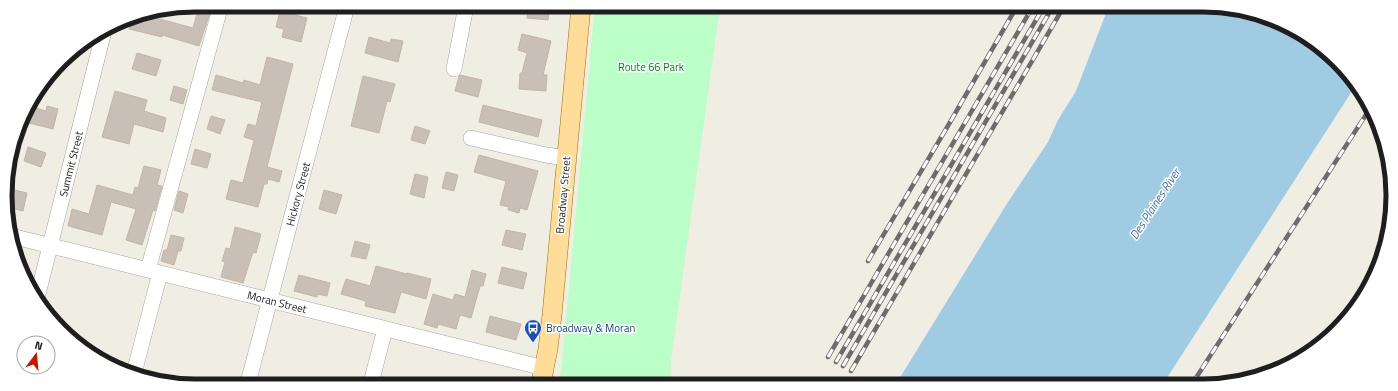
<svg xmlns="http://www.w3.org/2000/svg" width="1398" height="391" font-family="'Titillium Web',sans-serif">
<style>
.park{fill:#bbfec7}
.water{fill:#9fcce2}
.building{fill:#c8c0b6;stroke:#c3b5a4}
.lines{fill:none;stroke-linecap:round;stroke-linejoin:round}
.minor-casing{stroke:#a5a5a5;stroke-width:16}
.major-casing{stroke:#987400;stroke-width:20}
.minor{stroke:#fff;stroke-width:15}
.major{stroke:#fd9;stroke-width:19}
.rail-casing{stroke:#6c6c6c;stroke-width:4.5}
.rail{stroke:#fff;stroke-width:3;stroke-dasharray:9;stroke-linecap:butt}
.labels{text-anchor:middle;stroke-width:3;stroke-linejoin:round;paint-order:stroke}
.park-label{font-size:11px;fill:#018619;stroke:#fff}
.street-label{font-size:11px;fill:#1e1e1e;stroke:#fff}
.transit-label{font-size:11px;fill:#164399;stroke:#fff;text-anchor:start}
.water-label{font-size:12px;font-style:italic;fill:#4171b6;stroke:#fff}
.rim{fill:none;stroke:#1e1e1e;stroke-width:5}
</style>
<rect width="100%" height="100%" fill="#f0ede3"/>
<!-- park -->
<path class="park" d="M595 6 720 7 671 360V383H559L562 363Z"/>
<!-- water -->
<path class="water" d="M1108 8 1239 9 1308 37 1356 85 1163 384H896L1008 202 1048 142 1058 120 1076 91Z"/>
<!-- building -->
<path class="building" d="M528 6H550L548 20 527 18Z
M198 10 210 13 199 46 162 35V37L129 29 132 18 145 15 193 28Z
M280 11 307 18 301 42 282 37 284 29 276 27Z
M522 34 551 41 543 75H547L546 91 519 89 520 73H522L527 53 518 50Z
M369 37 390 43 391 39 403 41 398 62 365 53Z
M137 53 161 60 156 76 132 69Z
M267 57 293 64 267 167 282 171 279 182 268 179 267 184H264L258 207 226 199 231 180 243 183 254 140 244 137 248 124 256 126 262 102 212 90 216 75 243 83 244 80 260 85Z
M460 75 482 80 478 97 455 91 459 76Z
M363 76 395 84 390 102 387 101 379 133 351 126Z
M174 86 187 90 183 104 170 100Z
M115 91 147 100 144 111 166 118 163 132 134 124 129 144 102 137Z
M483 105 542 120 538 137 479 122Z
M29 106 46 111 47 106 58 109 53 129 25 122Z
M211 116 225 120 220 134 207 129Z
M415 126 430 131 425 144 411 140Z
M28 147 46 153 41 167 24 161Z
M195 149 211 154 207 168 191 164Z
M479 155 538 171 527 210 520 208 519 213 508 210 509 207 500 205 506 181 474 172Z
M144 166 161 170 157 185 162 186 155 211 153 210 142 245 126 240 136 209 111 202 102 235 68 226 72 209 89 214 97 185 133 195 135 187 138 188Z
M446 172 458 175 454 191 442 188Z
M415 174 428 177 424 198 410 194Z
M6 188 27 193 23 211 8 207Z
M324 190 342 195 336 214 319 209Z
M179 191 188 194 183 213 174 210Z
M235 227 261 234 256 253 253 252 243 283 221 277 225 262 222 261 226 248 230 249Z
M506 230 526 234 522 250 502 245Z
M171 235 184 238 181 251H178L174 265 161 261 164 250H167Z
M355 241 370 245 366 259 351 256Z
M376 266 407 274V273L431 279 426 299 401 292 395 313 365 306 366 301 341 294 346 279 370 286Z
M502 267 527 273 523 289 498 283Z
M472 270 486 274 483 286H480L471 318 460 315 456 329 438 324 437 328 424 324 433 294 453 300 455 294 465 297Z
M299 275 330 283 327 296 317 294V297L294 291Z
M490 316 521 324 516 340 486 332Z"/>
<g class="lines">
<!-- minor casing -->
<g class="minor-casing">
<path id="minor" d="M454 69 466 6
M471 138 546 155 566 158
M11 236 544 368
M148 270 221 5
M37 298 104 31
M134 373 160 273
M248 383 347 6
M371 383 385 329"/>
</g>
<!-- major casing -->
<g class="major-casing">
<path id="major" d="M541 383 548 349 552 315 581 6"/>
</g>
<!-- minor -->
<use href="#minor" class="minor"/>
<!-- major -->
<use href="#major" class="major"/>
<!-- rail casing -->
<g class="rail-casing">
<path id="rail" d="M868 261 949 124 1016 8
M828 357 1032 8
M836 362 1043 8
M843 366 1052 8
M851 371 1063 8
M1192 384 1369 110"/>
</g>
<!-- rail -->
<use href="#rail" class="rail"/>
</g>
<!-- icons -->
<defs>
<g id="bus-pin" transform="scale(0.9)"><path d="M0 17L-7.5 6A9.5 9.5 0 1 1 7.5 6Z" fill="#1a4fb4" stroke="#fff"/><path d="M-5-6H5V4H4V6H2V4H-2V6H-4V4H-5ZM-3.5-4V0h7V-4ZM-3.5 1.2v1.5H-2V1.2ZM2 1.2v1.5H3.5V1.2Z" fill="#fff"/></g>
</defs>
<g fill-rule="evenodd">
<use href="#bus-pin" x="533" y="328"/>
</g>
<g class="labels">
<!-- park labels -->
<g class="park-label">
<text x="651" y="71">Route 66 Park</text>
</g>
<!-- street labels -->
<g class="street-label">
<text transform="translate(71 164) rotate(-76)" y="4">Summit Street</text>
<text transform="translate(298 194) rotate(-75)" y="4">Hickory Street</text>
<text transform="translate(563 195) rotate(-85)" y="4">Broadway Street</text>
<text transform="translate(277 302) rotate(14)" y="4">Moran Street</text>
</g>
<!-- transit labels -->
<g class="transit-label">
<text x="546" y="332">Broadway &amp; Moran</text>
</g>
<!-- water labels -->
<g class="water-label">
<text transform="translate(1155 204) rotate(-57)" y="4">Des Plaines River</text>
</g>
</g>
<!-- crop -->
<path d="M0 0H1398V391H0ZM195 12H1203A183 183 0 0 1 1386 195V196A183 183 0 0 1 1203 379H195A183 183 0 0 1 12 196V195A183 183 0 0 1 195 12Z" fill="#fff" fill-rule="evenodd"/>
<path class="rim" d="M195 12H1203A183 183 0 0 1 1386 195V196A183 183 0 0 1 1203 379H195A183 183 0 0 1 12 196V195A183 183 0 0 1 195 12Z"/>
<!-- north arrow -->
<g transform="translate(36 355) rotate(16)"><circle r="19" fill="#ffffff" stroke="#a5a5a5"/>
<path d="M0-3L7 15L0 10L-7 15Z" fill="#cc1400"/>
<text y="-6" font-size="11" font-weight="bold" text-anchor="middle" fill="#1e1e1e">N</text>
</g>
</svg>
